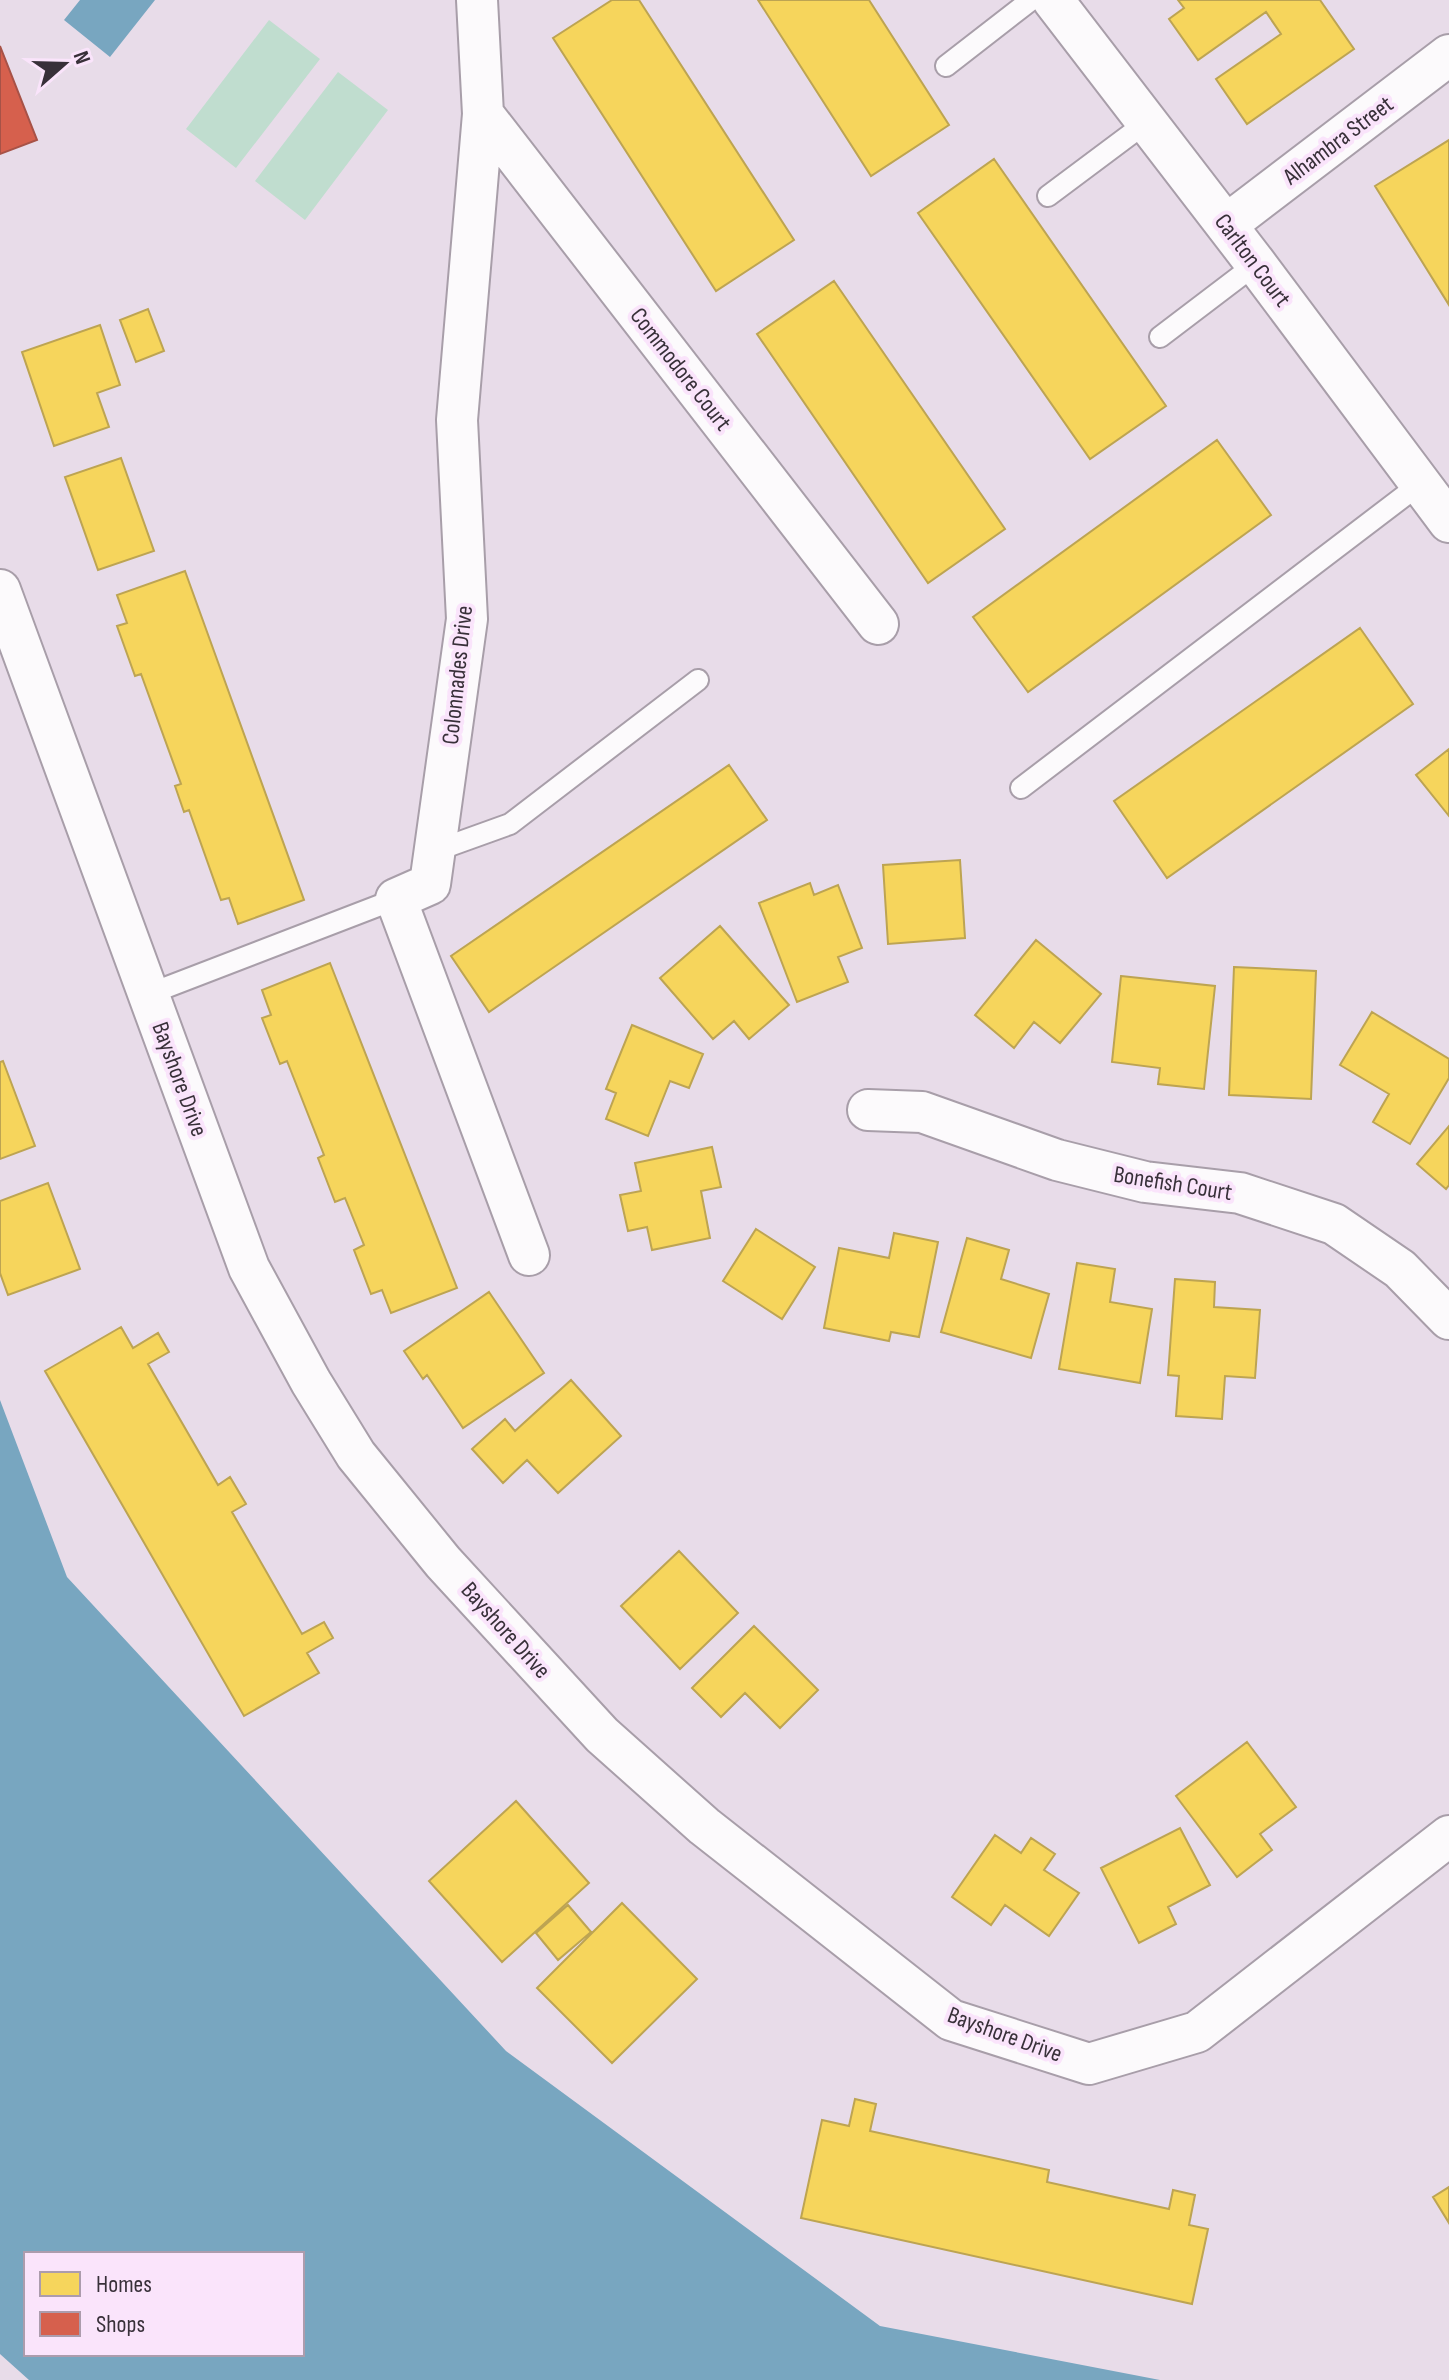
<svg xmlns="http://www.w3.org/2000/svg" width="1449" height="2380" font-family="'Sofia Sans Condensed',sans-serif">
<style>
.green{fill:#c0ddcf}
.water{fill:#78a6c0;fill-rule:evenodd}
.homes{fill:#f6d55c;stroke:#bda452;stroke-width:2}
.shops{fill:#d6604d;stroke:#a75247;stroke-width:2}
.lines{fill:none;stroke-linecap:round;stroke-linejoin:round}
.service-casing{stroke:#a89ea9;stroke-width:24}
.minor-casing{stroke:#a89ea9;stroke-width:44}
.service{stroke:#fcfafc;stroke-width:20}
.minor{stroke:#fcfafc;stroke-width:40}
.labels{text-anchor:middle;stroke-width:8;stroke-linejoin:round;paint-order:stroke}
.street-label{font-size:24px;fill:#383039;stroke:#fae4fb}
</style>
<rect width="100%" height="100%" fill="#e8dce9"/>
<!-- green -->
<path class="green" d="M269 20 320 59 236 168 186 129Z
M338 72 388 110 305 220 255 181Z"/>
<!-- water -->
<path class="water" d="M80 0H155L110 57 64 20Z
M0 1400 67 1577 506 2051 880 2326 1160 2380H29L0 2354ZM302 2254V2354H26V2254Z"/>
<!-- homes -->
<path class="homes" d="M612 0H639L794 240 716 291 553 38Z
M758 0H869L949 125 871 176Z
M1178 0H1320L1354 49 1247 124 1216 79 1281 34 1266 12 1198 60 1169 19 1184 8Z
M1449 140V305L1375 186Z
M994 159 1166 406 1090 459 918 213Z
M834 281 1005 529 928 583 757 334Z
M148 309 164 351 136 362 120 320Z
M100 325 120 385 97 393 109 427 54 446 22 352Z
M1217 440 1271 515 1028 692 973 617Z
M121 458 154 551 98 570 65 477Z
M185 571 304 900 238 924 229 898 221 900 189 810 184 812 175 786 181 784 141 674 135 676 117 626 127 623 117 595Z
M1360 628 1413 704 1167 878 1114 801Z
M1449 749V816L1416 775Z
M729 765 767 820 489 1012 451 956Z
M960 860 965 938 888 944 883 865Z
M810 883 814 895 838 885 862 948 838 957 848 982 797 1002 759 903Z
M720 926 789 1005 749 1039 734 1021 713 1039 660 978Z
M1036 940 1101 994 1060 1043 1034 1022 1014 1048 975 1015Z
M330 963 457 1288 391 1313 382 1290 371 1294 354 1250 364 1245 345 1198 335 1202 318 1158 324 1155 287 1061 280 1064 262 1018 271 1015 262 990Z
M1234 967 1316 971 1311 1099 1229 1095Z
M1121 976 1215 986 1204 1089 1158 1084 1160 1068 1112 1062Z
M1372 1012 1449 1059V1078L1410 1144 1373 1122 1389 1094 1340 1065Z
M632 1025 703 1054 689 1088 670 1081 648 1136 606 1119 616 1093 606 1089Z
M3 1061 35 1146 0 1159V1062Z
M1449 1126V1185L1446 1189 1417 1164Z
M712 1147 721 1187 701 1191 710 1238 652 1250 647 1227 628 1231 620 1195 641 1191 635 1163Z
M48 1183 80 1269 8 1295 0 1273V1201Z
M756 1229 815 1267 782 1319 723 1281Z
M894 1233 938 1242 919 1337 891 1332 889 1341 824 1328 839 1248 889 1258Z
M967 1238 1009 1250 1001 1279 1049 1294 1031 1358 941 1332Z
M1077 1263 1115 1269 1110 1302 1152 1309 1140 1383 1059 1369Z
M1175 1279 1215 1282 1214 1307 1260 1310 1255 1378 1225 1376 1222 1419 1176 1416 1179 1376 1168 1375Z
M489 1292 544 1373 463 1428 427 1375 423 1379 404 1351Z
M121 1327 133 1348 158 1333 169 1352 148 1364 218 1485 230 1477 246 1504 232 1512 302 1634 324 1622 333 1638 307 1653 319 1673 244 1716 45 1371Z
M571 1380 621 1436 558 1493 527 1460 503 1483 472 1449 505 1419 515 1431Z
M679 1551 738 1613 680 1669 621 1606Z
M754 1626 818 1690 780 1728 745 1693 721 1717 692 1688Z
M1247 1742 1296 1807 1260 1834 1272 1850 1237 1877 1176 1796Z
M516 1801 589 1883 502 1962 429 1881Z
M1180 1828 1210 1885 1168 1907 1176 1924 1139 1943 1101 1868Z
M995 1835 1021 1853 1031 1838 1055 1854 1044 1870 1079 1893 1049 1936 1005 1905 991 1925 952 1897Z
M622 1903 697 1979 612 2063 537 1988Z
M568 1905 591 1932 558 1960 536 1933Z
M855 2099 876 2104 870 2131 1049 2170 1047 2182 1169 2209 1173 2190 1195 2195 1189 2225 1208 2229 1192 2304 801 2218 822 2120 849 2126Z
M1449 2187V2223L1433 2197Z"/>
<!-- shops -->
<path class="shops" d="M0 46 37 140 0 154Z"/>
<g class="lines">
<!-- service casing -->
<g class="service-casing">
<path id="service" d="M946 66 1031 0
M1048 196 1147 122
M1160 337 1256 264
M1021 788 1420 484
M435 851 510 824 698 680
M149 994 396 899"/>
</g>
<!-- minor casing -->
<g class="minor-casing">
<path id="minor" d="M477 0 483 114 457 420 467 619 430 884 396 899 529 1255
M1053 0 1256 264 1449 522
M483 114 878 624
M1226 225 1449 55
M0 590 249 1268 311 1382 356 1455 443 1562 602 1735 704 1826 951 2020 1089 2064 1197 2032 1449 1836
M868 1110 922 1112 1057 1160 1145 1182 1240 1193 1334 1224 1400 1269 1449 1319"/>
</g>
<!-- service -->
<use href="#service" class="service"/>
<!-- minor -->
<use href="#minor" class="minor"/>
</g>
<g class="labels">
<!-- street labels -->
<g class="street-label">
<text transform="translate(1338 140) rotate(-37)" y="8">Alhambra Street</text>
<text transform="translate(1253 260) rotate(53)" y="8">Carlton Court</text>
<text transform="translate(681 369) rotate(52)" y="8">Commodore Court</text>
<text transform="translate(457 675) rotate(-84)" y="8">Colonnades Drive</text>
<text transform="translate(180 1079) rotate(70)" y="8">Bayshore Drive</text>
<text transform="translate(1173 1183) rotate(9)" y="8">Bonefish Court</text>
<text transform="translate(506 1630) rotate(48)" y="8">Bayshore Drive</text>
<text transform="translate(1005 2034) rotate(20)" y="8">Bayshore Drive</text>
</g>
</g>
<!-- legend -->
<rect x="24" y="2252" width="280" height="104" fill="#fae4fb" stroke="#ac9cad" stroke-width="2"/>
<rect x="40" y="2272" width="40" height="24" fill="#f6d55c" stroke="#ac9cad" stroke-width="2"/>
<text x="96" y="2292" font-size="24" fill="#383039">Homes</text>
<rect x="40" y="2312" width="40" height="24" fill="#d6604d" stroke="#ac9cad" stroke-width="2"/>
<text x="96" y="2332" font-size="24" fill="#383039">Shops</text>
<!-- north arrow -->
<g transform="translate(64 64) rotate(70)" stroke="#fae4fb" stroke-width="6" paint-order="stroke">
<path d="M0-6L14 30L0 20L-14 30Z" fill="#383039"/>
<text y="-12" font-size="22" font-weight="bold" text-anchor="middle" fill="#383039">N</text>
</g>
</svg>
